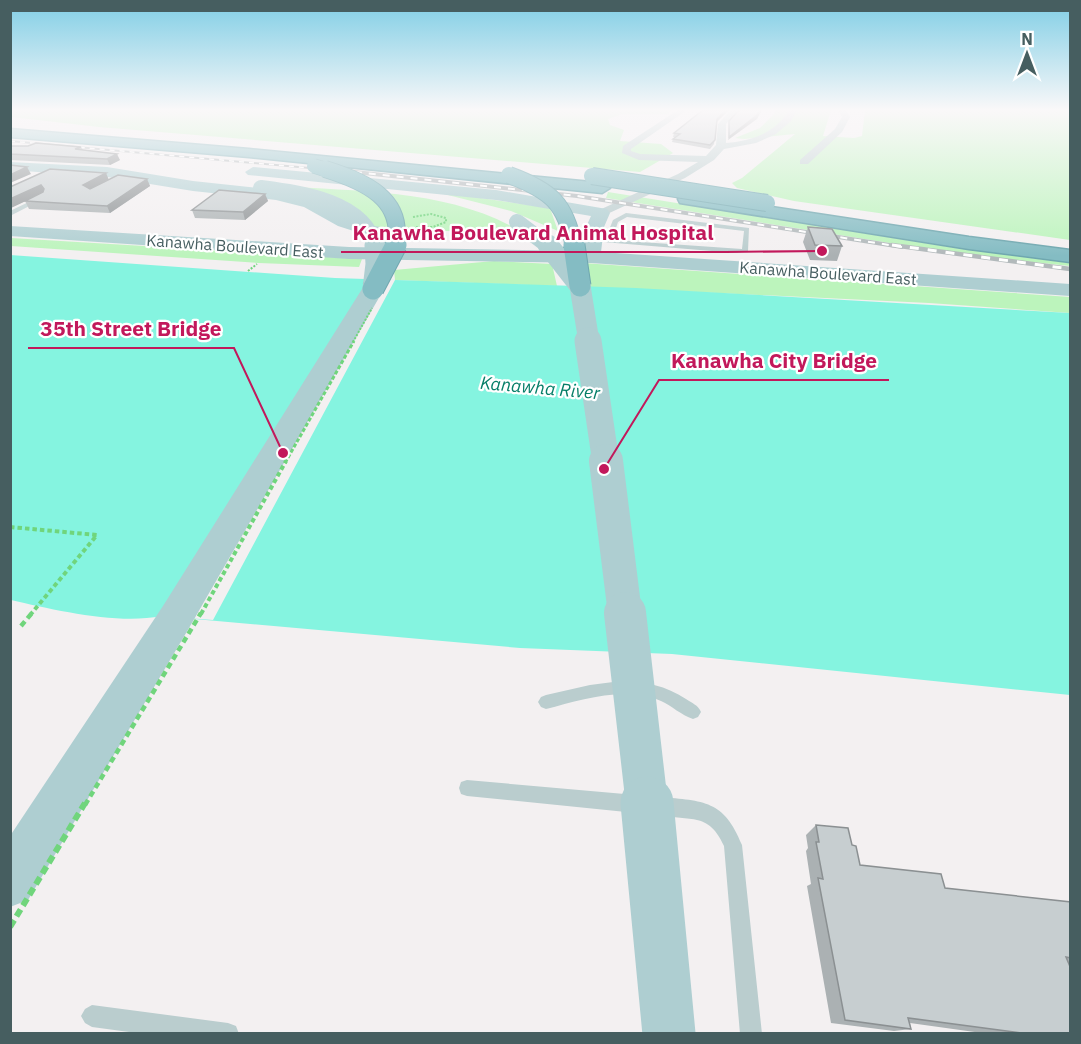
<svg xmlns="http://www.w3.org/2000/svg" width="1081" height="1044" font-family="'IBM Plex Sans',sans-serif">
<style>
.green{fill:#bcf4bc}
.water{fill:#85f4e0}
.pier{fill:#f3f0f1}
.lines{fill:none;stroke-linecap:round;stroke-linejoin:round}
.highway-casing{stroke:#6fa7af;stroke-width:3}
.path-far2{stroke:#70d57c;stroke-width:2;stroke-dasharray:2 1.5;stroke-linecap:butt}
.path-far1{stroke:#70d57c;stroke-width:4;stroke-dasharray:4.5 3;stroke-linecap:butt}
.path{stroke:#70d57c;stroke-width:4.5;stroke-dasharray:6 4;stroke-linecap:butt}
.lane{fill:#bacdce;fill-rule:evenodd}
.street{fill:#bacdce;fill-rule:evenodd}
.primary{fill:#aeced1;fill-rule:evenodd}
.highway{fill:#84bcc3;fill-rule:evenodd}
.rail-far2-casing{stroke:#b2b9bb;stroke-width:2}
.rail-far1-casing{stroke:#b2b9bb;stroke-width:4}
.rail-casing{stroke:#b2b9bb;stroke-width:4.5}
.rail-far2{stroke:#fff;stroke-width:1.5;stroke-dasharray:5;stroke-linecap:butt}
.rail-far1{stroke:#fff;stroke-width:2;stroke-dasharray:7;stroke-linecap:butt}
.rail{stroke:#fff;stroke-width:3;stroke-dasharray:9;stroke-linecap:butt}
.highway-bridge-far2-casing{stroke:#6fa7af;stroke-width:15;stroke-linecap:butt}
.highway-bridge-far1-casing{stroke:#6fa7af;stroke-width:18;stroke-linecap:butt}
.highway-bridge-casing{stroke:#6fa7af;stroke-width:23;stroke-linecap:butt}
.path-bridge-far4{stroke:#70d57c;stroke-width:2;stroke-dasharray:2 1.5;stroke-linecap:butt}
.path-bridge-far3{stroke:#70d57c;stroke-width:3;stroke-dasharray:4 2;stroke-linecap:butt}
.path-bridge-far2{stroke:#70d57c;stroke-width:4;stroke-dasharray:4.5 3;stroke-linecap:butt}
.path-bridge-far1{stroke:#70d57c;stroke-width:4.5;stroke-dasharray:6 4;stroke-linecap:butt}
.path-bridge{stroke:#70d57c;stroke-width:6;stroke-dasharray:8 4.5;stroke-linecap:butt}
.primary-bridge-far5{stroke:#aeced1;stroke-width:16}
.primary-bridge-far4{stroke:#aeced1;stroke-width:21}
.primary-bridge-far3{stroke:#aeced1;stroke-width:27}
.primary-bridge-far2{stroke:#aeced1;stroke-width:34}
.primary-bridge-far1{stroke:#aeced1;stroke-width:42}
.primary-bridge{stroke:#aeced1;stroke-width:53}
.highway-bridge-far2{stroke:#84bcc3;stroke-width:14}
.highway-bridge-far1{stroke:#84bcc3;stroke-width:16}
.highway-bridge{stroke:#84bcc3;stroke-width:21}
.wall{fill:#abb1b3}
.shaded-wall{fill:#8b9092}
.building{fill:#c7ced0;stroke:#8b9092;stroke-width:1.5}
.labels{text-anchor:middle;stroke-width:4.5;stroke-linejoin:round;paint-order:stroke}
.far-street-label{font-size:16px;fill:#465e60;stroke:#fff}
.far-water-label{font-size:18px;font-style:italic;fill:#067e68;stroke:#fff}
.leader{fill:none;stroke:#c2185b;stroke-width:2}
.callout-dot{fill:#c2185b;stroke:#fff;stroke-width:2}
.callout-label{font-size:21px;text-anchor:middle;font-weight:bold;fill:#c2185b;stroke:#fff;stroke-width:4.5;stroke-linejoin:round;paint-order:stroke}
</style>
<rect width="100%" height="100%" fill="#f3f0f1"/>
<!-- green -->
<path class="green" d="M11 110H671L668 114H622L608 119 610 125 624 130 620 141 661 144 673 153 640 172 99 127 11 117Z
M775 110H831L823 136 854 138 862 136 865 110H1070V240L794 201 737 188 732 183 742 178 795 134 744 139 735 138 760 128 775 113Z
M279 186C362 192 453 189 525 234L372 228Z
M432 191 550 208 558 231 511 211Z
M608 192 956 248 1070 263V266L959 254 606 198Z
M11 238 362 259 359 267 259 263 11 246Z
M494 261 552 264 557 286 395 280 394 270Z
M583 263 1070 297V313L929 303 591 287Z"/>
<!-- water -->
<path class="water" d="M10 255 335 278 636 288 1070 313V695L672 654 520 648 161 616C119 625 54 610 11 600Z"/>
<!-- pier -->
<path class="pier" d="M364 279 395 280 213 620 161 616 365 290Z"/>
<g class="lines">
<!-- highway casing -->
<g class="highway-casing">
<path id="highway" d="M10 129 249 149 602 183 610 188 602 193 249 157 10 137Z
M686 194 969 237 1070 250V262L969 249 680 203 678 199 680 195Z"/>
</g>
<!-- path-far2 -->
<path class="path-far2" d="M413 217 431 214 446 218V222L433 227H415
M248 271 257 264"/>
<!-- path-far1 -->
<path class="path-far1" d="M10 527 97 535 31 614"/>
<!-- path -->
<path class="path" d="M21 626 32 613"/>
<!-- lane -->
<path class="lane" d="M41 196 43 199 10 216V211Z
M626 213 749 228 748 251 736 253 591 241V239L605 240 613 220ZM627 217 744 231 742 249 612 240 618 222Z
M621 681C645 681 666 686 686 699 692 703 698 705 701 712L698 717 693 719C681 715 672 706 661 701 625 685 581 700 546 709L541 707 538 702 541 697 546 695 590 685Z
M467 780 636 795 642 798 645 804 642 810 636 813 467 796 461 794 459 788 461 782Z
M660 797C704 801 724 800 742 845L762 1034H740L724 846C707 807 684 825 654 812L651 806 654 800Z
M92 1005 228 1023 236 1026 239 1034H144L92 1027 85 1023 81 1016 85 1009Z"/>
<!-- street -->
<path class="street" d="M678 110H687L631 149V151L640 154 706 156 716 145 718 124 731 110H739L726 124V143C751 141 776 133 789 110H797L791 121 776 134 756 143 724 149 714 160 685 178 605 215H597V211L678 174 698 162 639 160 622 153 623 146Z
M838 110H846L850 117 842 132 808 164H800V160L835 129 842 117Z"/>
<!-- primary -->
<path class="primary" d="M10 162 107 167 193 181 276 190 316 199 350 218 374 226 402 230 405 234 402 238 396 239 366 235 338 226 304 207 276 200 193 191 107 177 10 170Z
M253 167 496 190 601 208 607 209 610 213 604 227 601 252 1070 284V296L591 263 349 259 10 236V226L349 247 582 251 586 227 591 216 496 200 248 175 245 172Z
M373 283 380 285 384 289 189 628 28 900 10 907V836L163 606 362 289 366 285Z"/>
<!-- highway -->
<use href="#highway" class="highway"/>
<!-- rail-far2 casing -->
<g class="rail-far2-casing">
<path id="rail-far2" d="M10 141 343 171"/>
</g>
<!-- rail-far1 casing -->
<g class="rail-far1-casing">
<path id="rail-far1" d="M327 169 577 196 902 247"/>
</g>
<!-- rail casing -->
<g class="rail-casing">
<path id="rail" d="M892 245 1070 269"/>
</g>
<!-- rail-far2 -->
<use href="#rail-far2" class="rail-far2"/>
<!-- rail-far1 -->
<use href="#rail-far1" class="rail-far1"/>
<!-- rail -->
<use href="#rail" class="rail"/>
<!-- highway-bridge-far2 casing -->
<g class="highway-bridge-far2-casing">
<path id="highway-bridge-far2" d="M314 166 330 171"/>
</g>
<!-- highway-bridge-far1 casing -->
<g class="highway-bridge-far1-casing">
<path id="highway-bridge-far1" d="M325 169C364 181 406 199 395 247
M509 175C550 190 566 203 574 247
M592 176 767 203"/>
</g>
<!-- highway-bridge casing -->
<g class="highway-bridge-casing">
<path id="highway-bridge" d="M574 245 580 286
M373 289 396 245"/>
</g>
<!-- path-bridge-far4 -->
<path class="path-bridge-far4" d="M353 342 372 308"/>
<!-- path-bridge-far3 -->
<path class="path-bridge-far3" d="M285 463 354 341"/>
<!-- path-bridge-far2 -->
<path class="path-bridge-far2" d="M201 614 286 461"/>
<!-- path-bridge-far1 -->
<path class="path-bridge-far1" d="M85 805 201 613"/>
<!-- path-bridge -->
<path class="path-bridge" d="M10 927 85 803"/>
<!-- primary-bridge-far5 -->
<path class="primary-bridge-far5" d="M261 188C299 193 365 201 375 247
M517 222 550 247"/>
<!-- primary-bridge-far4 -->
<path class="primary-bridge-far4" d="M548 245 580 286 589 342
M373 289 376 264 375 245"/>
<!-- primary-bridge-far3 -->
<path class="primary-bridge-far3" d="M588 341 606 463"/>
<!-- primary-bridge-far2 -->
<path class="primary-bridge-far2" d="M606 461 625 614"/>
<!-- primary-bridge-far1 -->
<path class="primary-bridge-far1" d="M625 613 647 805"/>
<!-- primary-bridge -->
<path class="primary-bridge" d="M647 803 669 1034"/>
<!-- highway-bridge-far2 -->
<use href="#highway-bridge-far2" class="highway-bridge-far2"/>
<!-- highway-bridge-far1 -->
<use href="#highway-bridge-far1" class="highway-bridge-far1"/>
<!-- highway-bridge -->
<use href="#highway-bridge" class="highway-bridge"/>
</g>
<!-- wall -->
<path class="wall" d="M703 110H729L717 122 714 144 710 149 672 142 673 139 675 137H673L674 133Z
M10 146 81 147 83 150 120 160 110 165 10 160Z
M147 179 150 186 110 213 29 209 25 201 10 208V187L109 180Z
M265 194 268 201 245 220 195 218 192 210Z
M808 227 842 246 837 261 810 260 803 242Z
M816 825 852 845 860 865 945 888 1071 902V968L1070 967 1071 1034H989L910 1023 911 1029 894 1031 831 1023 807 886 811 884 806 851 808 848 806 835Z"/>
<!-- shaded-wall -->
<path class="shaded-wall" d="M726 110H729L716 122 717 119Z
M761 110H762L757 119 728 140 729 137Z
M117 154 120 160 110 165 107 159Z
M27 167 31 174 10 183V175Z
M106 173 109 180 87 192 83 185Z
M147 179 150 186 110 213 107 206Z
M41 185 45 192 11 208 10 199Z
M265 194 268 201 245 220 243 212Z"/>
<!-- building -->
<path class="building" d="M703 110H726L717 119 715 140 710 145 673 139 680 134 674 133Z
M739 110H761L757 115 729 137V121Z
M36 143 81 147 75 149 117 154 107 159 10 154V146H28Z
M10 165 27 167 10 175Z
M50 169 106 173 83 185 90 189 118 175 147 179 107 206 25 201 43 192 44 189 41 185 10 199V187Z
M219 190 265 194 243 212 192 210Z
M808 227 832 229 842 246 815 245Z
M816 825 848 828 852 845 856 846 860 865 941 874 945 888 1071 902V958L1066 957 1071 969V1034H1029L908 1018 911 1029 845 1020 818 878 823 879 816 842H819Z"/>
<!-- sky -->
<linearGradient id="sky" x2="0" y2="1"><stop stop-color="#80cee5"/><stop offset="0.43" stop-color="#faf8f9"/><stop offset="1" stop-color="#faf8f9" stop-opacity="0"/></linearGradient>
<rect width="1081" height="256" fill="url(#sky)"/>
<g class="labels">
<!-- far-street labels -->
<g class="far-street-label">
<text transform="translate(235 246) rotate(4)" y="6">Kanawha Boulevard East</text>
<text transform="translate(828 273) rotate(4)" y="6">Kanawha Boulevard East</text>
</g>
<!-- far-water labels -->
<g class="far-water-label">
<text transform="translate(540 388) rotate(5)" y="6">Kanawha River</text>
</g>
</g>
<!-- callouts -->
<path class="leader" d="M822 251L726 252H341M283 453L234 348H28M604 469L659 380H889"/>
<g class="callout-dot">
<circle cx="822" cy="251" r="6"/>
<circle cx="283" cy="453" r="6"/>
<circle cx="604" cy="469" r="6"/>
</g>
<g class="callout-label">
<text x="533" y="240">Kanawha Boulevard Animal Hospital</text>
<text x="131" y="336">35th Street Bridge</text>
<text x="774" y="368">Kanawha City Bridge</text>
</g>
<!-- border -->
<rect width="1081" height="1044" fill="none" stroke="#465e60" stroke-width="24"/>
<!-- north arrow -->
<g transform="translate(1027 54)" stroke="#ffffff" stroke-width="4.5" paint-order="stroke">
<path d="M0-4.5L10 22L0 15L-10 22Z" fill="#465e60"/>
<text y="-9" font-size="16" font-weight="bold" text-anchor="middle" fill="#465e60">N</text>
</g>
</svg>
